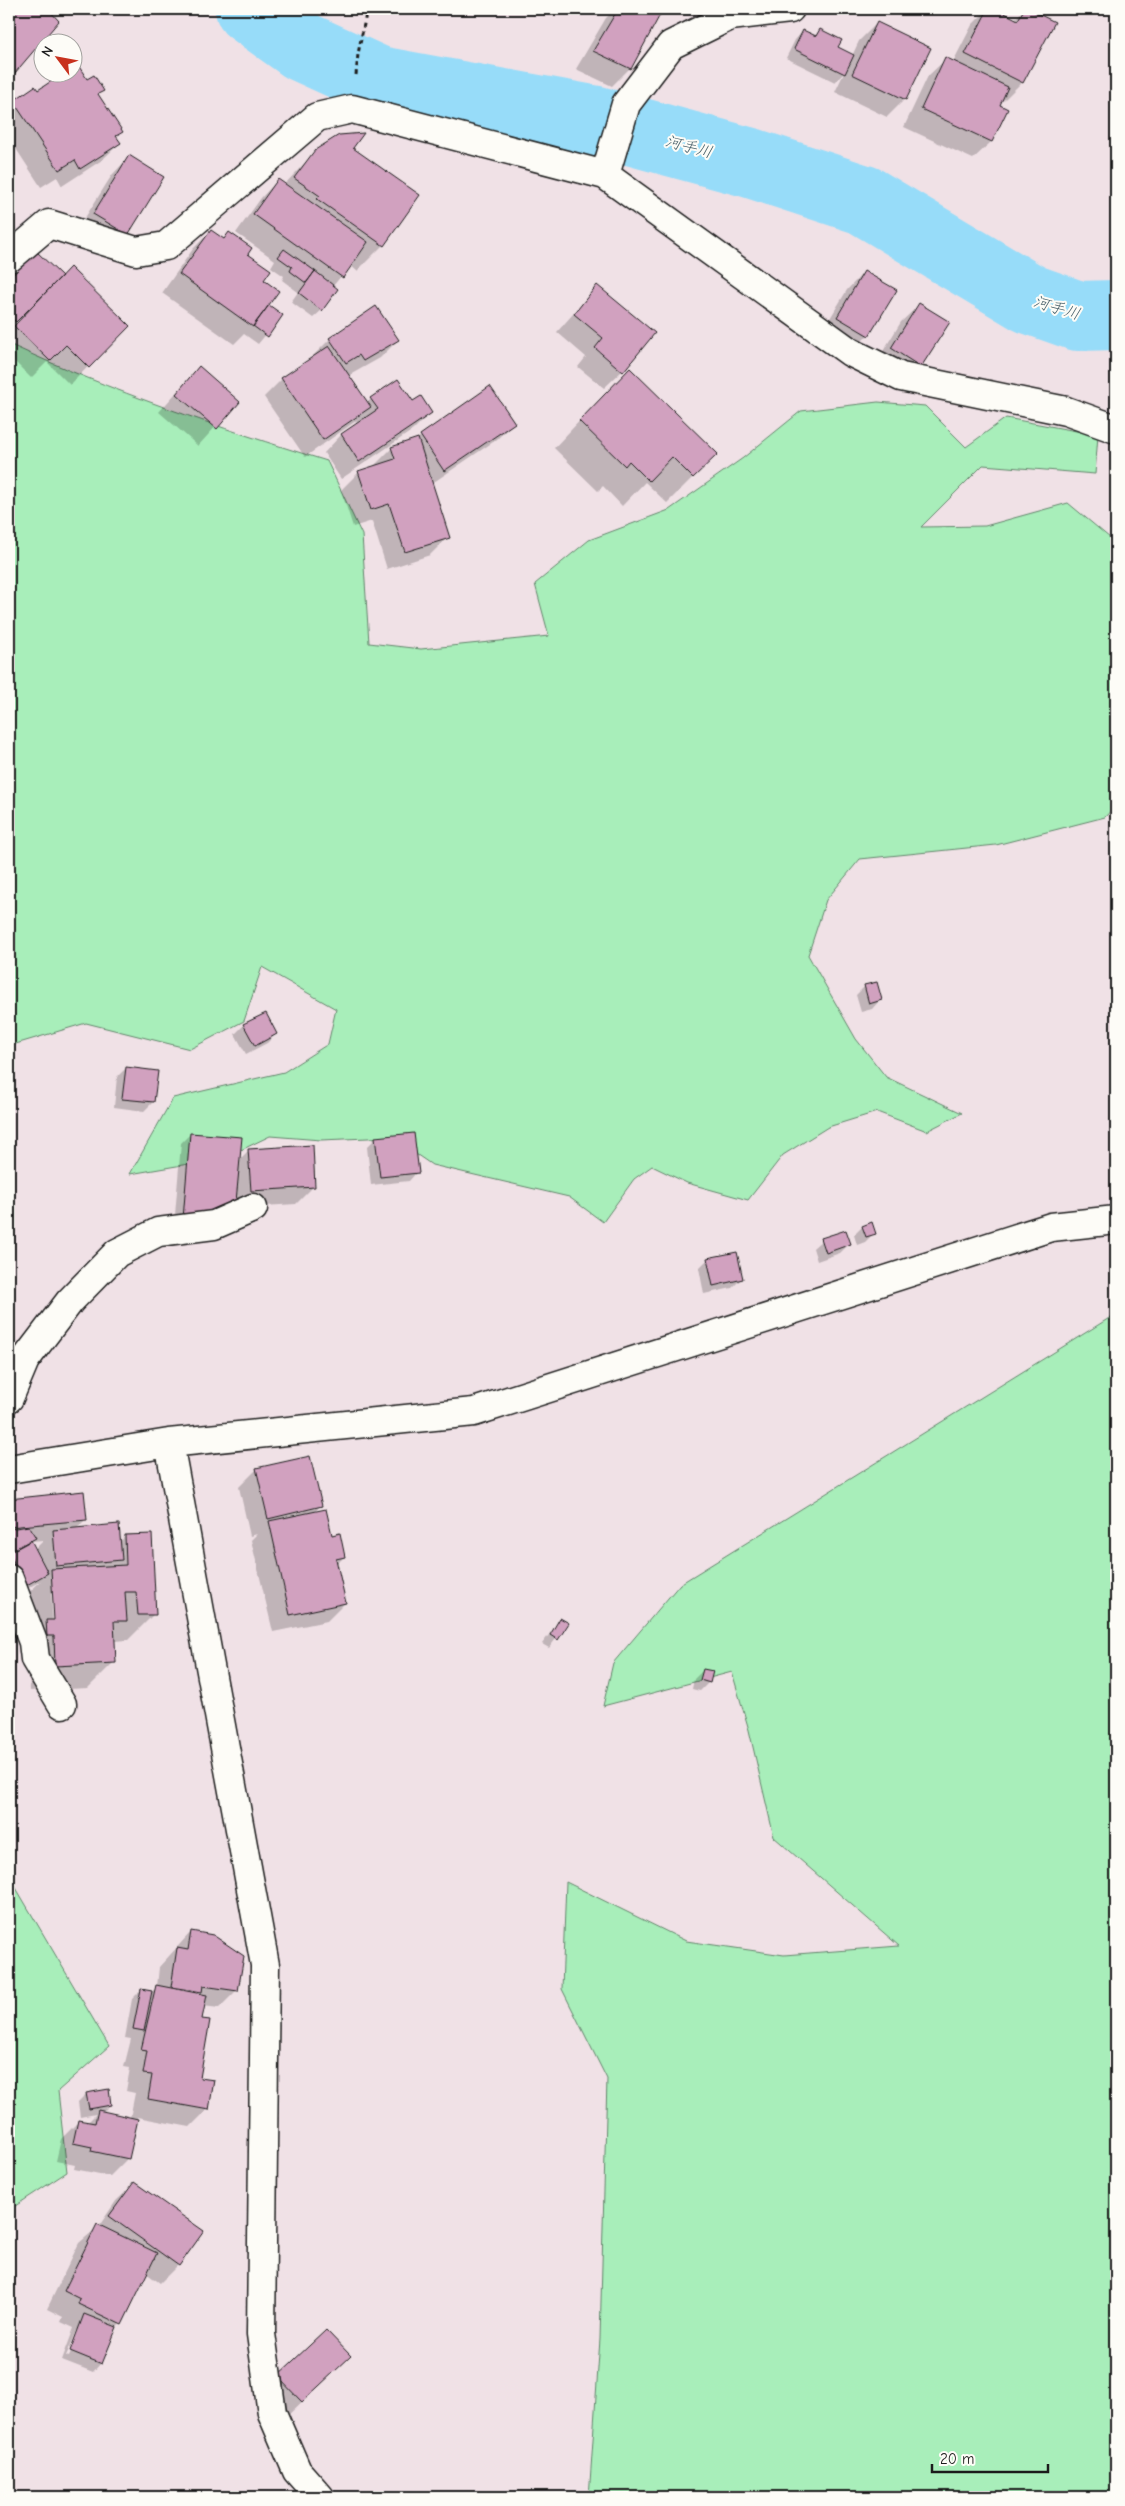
<svg xmlns="http://www.w3.org/2000/svg" width="1125" height="2506" font-family="'Comic Neue','Klee One',sans-serif">
<style>
.green{fill:#a8eeba;stroke:#62856b}
.shadow{fill:#0003;fill-rule:evenodd}
.lines{fill:none;stroke-linecap:round;stroke-linejoin:round}
.river{stroke:#97dcf9;stroke-width:70}
.building{fill:#d1a1bf;stroke:#1c1c1c}
.minor-casing{stroke:#1c1c1c;stroke-width:31}
.path{stroke:#1c1c1c;stroke-width:3;stroke-dasharray:4 4;stroke-linecap:butt}
.minor{stroke:#fdfcf7;stroke-width:28}
.labels{text-anchor:middle;stroke-width:4;stroke-linejoin:round;paint-order:stroke}
.water-label{font-size:16px;font-style:italic;fill:#475f69;stroke:#fdfcf7}
</style>
<rect width="100%" height="100%" fill="#f0e1e6"/>
<filter id="ink" filterUnits="userSpaceOnUse"><feTurbulence type="fractalNoise" baseFrequency=".02" numOctaves="2"/><feDisplacementMap in="SourceGraphic" scale="10" xChannelSelector="R" yChannelSelector="G"/><feConvolveMatrix kernelMatrix="1 2 1 2 8 2 1 2 1" color-interpolation-filters="sRGB"/></filter>
<g filter="url(#ink)">
<!-- green -->
<path class="green" d="M9 344C113 392 217 427 327 461L362 535 369 643 421 649 549 636 535 584 589 540 669 510 743 458 801 411 878 402 925 406 966 447 1006 418 1098 435 1095 474 983 465 921 527 985 526 1068 503 1116 543V805L1105 817 996 845 860 859 826 900 808 955 856 1039 886 1077 962 1113 927 1131 877 1112 828 1127 783 1155 748 1200 687 1183 652 1166 634 1179 603 1222 569 1197 432 1165 391 1137 321 1140 270 1136 241 1150 200 1162 130 1174 173 1098 284 1072 328 1044 336 1009 262 967 244 1021 190 1049 86 1023 9 1046Z
M1111 1317H1116V2497H589L600 2339 607 2079 562 1989 566 1882 686 1941 784 1955 899 1946 774 1837 749 1730 732 1672 603 1706 613 1663 680 1584Z
M9 1876 109 2046 58 2091 67 2172 9 2210Z"/>
<!-- shadow -->
<path class="shadow" d="M15 9H46L57 21 9 78V16Z
M615 9H646L659 14 630 68 612 86 576 69 606 18Z
M988 9H994L1014 19 1026 9 1053 22 1022 82 1004 100 1002 99 991 142 973 159 904 127 928 76 946 59 953 62 972 25Z
M877 23 905 99 887 117 835 92 844 73 835 82 786 58 795 40 803 31 814 37 820 30 837 48 852 56 859 41Z
M87 81 102 91 97 96 121 132 116 137 120 143 102 160 62 186 57 177 41 187 9 138V107L14 102Z
M351 148 383 245 357 271 350 265 333 286 322 310 313 318 291 302 298 292 282 280 284 276 271 267 275 260 236 233 261 198 278 180 284 185 316 151Z
M129 157 127 235 76 232 112 175Z
M211 231 223 240 229 234 246 254 262 280 267 305 282 315 258 344 244 334 234 344 162 293 193 249Z
M36 253 61 277 128 326 70 385 47 362 31 378 9 356V333L21 320 19 318 9 328V280Z
M864 272 895 291 868 335 850 353 820 335 847 290Z
M597 287 622 371 604 388 578 367 586 357 557 332Z
M919 305 920 366 903 384 874 366 901 322Z
M330 339 398 340 380 358 348 376 367 403 371 399 412 403 431 412 413 430 341 479 324 453 341 435 358 424 356 421 305 457 264 397 282 379 313 358 312 357Z
M199 367 238 402 198 446 159 412Z
M604 395 716 454 667 503 645 482 622 506 603 486 598 491 554 448Z
M514 423 496 440 431 484 448 537 430 555 387 569 372 521 353 527 341 490 359 472 374 466 391 449 416 440 421 436Z
M865 986 880 1000 872 1009 861 1012 856 995Z
M244 1025 276 1034 267 1043 246 1054 235 1034Z
M126 1068 153 1102 144 1111 114 1107 117 1077Z
M190 1134 238 1161 248 1151 314 1186 296 1204 234 1208 174 1227 181 1143Z
M376 1138 417 1172 409 1181 371 1185 367 1147Z
M862 1227 874 1233 865 1242 857 1245 854 1235Z
M822 1240 849 1244 840 1253 817 1261 813 1248Z
M708 1259 741 1279 732 1288 704 1294 699 1268Z
M257 1469 321 1505 314 1513 344 1557 336 1565 345 1603 327 1621 273 1632 251 1540 257 1534 250 1536 239 1487Z
M83 1493 85 1520 76 1529 120 1542 125 1536 154 1614 128 1640 114 1641V1662L88 1688 30 1691 29 1661 21 1662 25 1596 41 1581 16 1594 9 1580V1500ZM44 1540 34 1550 31 1541ZM51 1593H53L55 1626H53Z
M560 1620 567 1624 549 1648 542 1644Z
M703 1670 709 1682 700 1691 692 1689 694 1679Z
M191 1932 237 1990 219 2008 203 2006 198 2079 208 2109 190 2127 137 2117 128 2158 110 2176 74 2169 75 2165 56 2161 61 2139 79 2121 87 2123 96 2114 80 2117 78 2102 86 2094 110 2105 103 2112 130 2118 135 2093 126 2091 130 2068 124 2067 131 2039 125 2038 132 1999 141 1990 152 1992 157 1987 159 1967Z
M134 2184 202 2232 178 2265 160 2283 146 2273 120 2324 114 2331 101 2363 93 2372 62 2360 74 2328 61 2322 63 2317 47 2309 79 2243 99 2226 116 2201ZM77 2330H79L69 2357 66 2356Z
M331 2374 284 2419 278 2377Z"/>
<g class="lines">
<!-- river -->
<path class="river" d="M250 9 303 47 378 81 597 121 751 163 864 200 1030 299 1078 316 1116 315"/>
</g>
<!-- building -->
<path class="building" d="M16 9H48L59 21 9 80V17Z
M618 9H650L661 13 631 69 593 51Z
M988 9H997L1018 20 1024 9H1028L1055 22 1023 83 965 54Z
M877 22 931 48 906 100 852 74Z
M820 29 842 40 838 47 854 55 845 74 794 49 803 30 816 36Z
M945 57 1008 87 1000 105 1008 109 992 142 921 109Z
M78 65 87 79 94 75 104 91 98 94 123 132 116 136 121 143 80 169 75 160 59 170 13 101 35 86 38 90 65 72H72V68Z
M364 133 353 148 420 195 384 246 317 199 320 196 294 178 315 150 339 135Z
M129 155 164 177 128 235 93 214Z
M278 179 368 242 343 278 253 214Z
M211 230 224 239 229 232 252 248 248 254 271 270 264 280 279 291 253 327 179 274Z
M284 249 315 271 306 283 290 271 292 267 278 257Z
M36 251 62 276 16 322 9 315V279Z
M70 267 130 326 89 368 66 345 50 361 14 326Z
M315 271 338 289 322 311 299 293Z
M864 271 897 290 869 336 837 317Z
M597 285 655 333 623 372 595 348 603 338 574 314Z
M919 303 950 322 921 367 891 348Z
M269 305 283 315 268 337 253 326Z
M376 306 399 340 363 361 359 355 346 363 329 338Z
M329 346 371 407 323 440 281 378Z
M199 366 240 402 217 429 176 394Z
M630 368 718 454 693 478 672 457 649 481 629 461 625 466 579 421Z
M398 379 413 401 421 396 432 413 359 462 341 434 378 409 370 398Z
M490 386 515 423 444 471 420 435Z
M418 438 450 538 405 552 389 504 371 510 358 471 395 459 391 447Z
M877 982 882 1000 869 1004 864 985Z
M266 1013 277 1034 255 1046 243 1024Z
M126 1067 158 1071 154 1102 122 1099Z
M190 1133 242 1137 234 1223 183 1219Z
M414 1133 419 1173 380 1177 375 1137Z
M313 1145 315 1187 251 1191 248 1149Z
M872 1222 876 1234 866 1237 862 1226Z
M846 1230 851 1244 826 1253 821 1238Z
M737 1252 743 1279 713 1286 707 1258Z
M310 1456 322 1506 268 1519 256 1468Z
M84 1491 87 1520 9 1527V1499Z
M326 1509 332 1535 340 1533 345 1557 336 1559 346 1603 290 1615 269 1521Z
M119 1524 122 1560 56 1566 53 1530Z
M29 1526 36 1538 12 1551 9 1545V1529Z
M152 1534 156 1615H138L136 1592H125L127 1621H114L116 1663 55 1666 54 1636H47L46 1620H54L51 1569 126 1565 125 1535Z
M31 1540 48 1573 25 1586 9 1552Z
M560 1618 569 1623 558 1640 550 1635Z
M703 1669 713 1671 710 1683 700 1680Z
M191 1931 213 1935 244 1956 238 1991 203 1986 202 1992 171 1987 177 1948 188 1950Z
M156 1985 207 1995 202 2019 210 2020 200 2078 214 2080 209 2110 148 2099 152 2075 143 2074 147 2051 141 2050Z
M141 1989 152 1991 144 2031 133 2029Z
M109 2089 111 2105 89 2109 86 2093Z
M98 2110 138 2119 129 2159 91 2151 92 2147 73 2143 78 2120 95 2123Z
M134 2182 204 2231 179 2266 109 2216Z
M97 2224 157 2253 122 2325 78 2304 80 2299 64 2291Z
M84 2314 117 2327 102 2364 70 2351Z
M326 2330 351 2356 302 2402 277 2376Z"/>
<g class="lines">
<!-- minor casing -->
<g class="minor-casing">
<path id="minor" d="M605 175 626 104 671 45 730 16 790 9
M9 258 49 224 136 251 166 246 317 117 352 109 605 175 850 352 901 377 1066 411 1116 429
M9 1398 25 1360 70 1301 117 1253 158 1232 214 1225 253 1208
M169 1443 265 1965 261 2334 272 2413 297 2471 320 2497
M9 1469 169 1443 474 1412 1051 1227 1116 1220
M9 1579 33 1642 35 1659 62 1704"/>
</g>
<!-- path -->
<path class="path" d="M356 75 358 54 367 9"/>
<!-- minor -->
<use href="#minor" class="minor"/>
</g>
</g>
<g class="labels">
<!-- water labels -->
<g class="water-label">
<text transform="translate(689 146) rotate(15)" y="6">河手川</text>
<text transform="translate(1057 307) rotate(17)" y="6">河手川</text>
</g>
</g>
<!-- margin -->
<rect width="1125" height="2506" fill="none" stroke="#fdfcf7" stroke-width="30"/>
<rect x="15" y="15" width="1095" height="2476" fill="none" stroke="#1c1c1c" stroke-width="2" filter="url(#ink)"/>
<!-- north arrow -->
<g transform="translate(58 58) rotate(302)"><circle r="24" fill="#fdfcf7" stroke="#a3a29f"/>
<path d="M0-4L9 19L0 12L-9 19Z" fill="#c8321e"/>
<text y="-8" font-size="14" font-weight="bold" text-anchor="middle" fill="#1c1c1c">N</text>
</g>
<!-- scale -->
<path d="M932 2464v8h116v-8" fill="none" stroke="#1c1c1c" stroke-width="2.5"/>
<text x="940" y="2464" font-size="15" fill="#1c1c1c" stroke="#fdfcf7" stroke-width="4" paint-order="stroke">20 m</text>
</svg>
